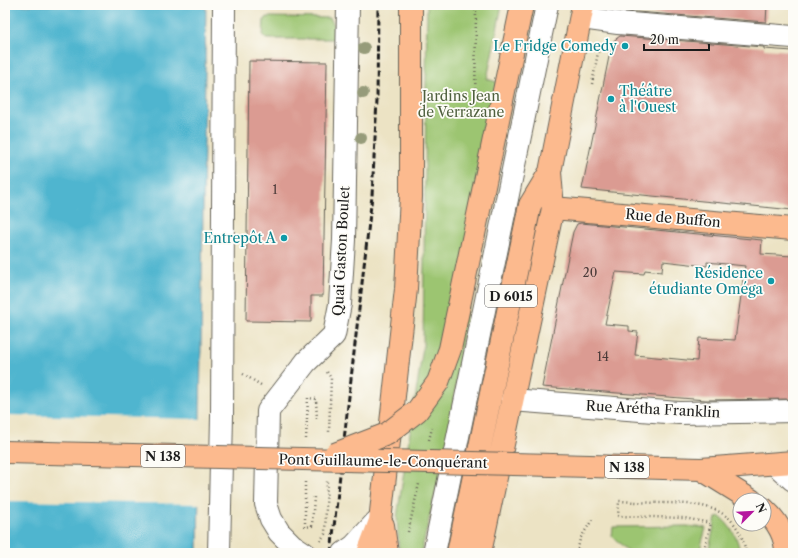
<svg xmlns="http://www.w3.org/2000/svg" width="798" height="558" font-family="'Libre Caslon Text',serif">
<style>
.green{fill:#9cc571;stroke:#5c7046}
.water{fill:#50b5cf;stroke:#366876}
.pier{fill:#ece3c4}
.building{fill:#db9b92;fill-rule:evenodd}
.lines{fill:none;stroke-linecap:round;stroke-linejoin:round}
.minor-casing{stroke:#656257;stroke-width:24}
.major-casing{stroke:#656257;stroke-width:24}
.path{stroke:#656257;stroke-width:2.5;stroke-dasharray:1 3;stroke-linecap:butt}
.minor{stroke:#fff;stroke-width:22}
.major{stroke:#fcba8e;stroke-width:22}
.rail{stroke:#1c1c1c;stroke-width:3;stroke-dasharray:6 3;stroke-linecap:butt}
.major-bridge-casing{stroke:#656257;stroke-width:24;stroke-linecap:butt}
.major-bridge{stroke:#fcba8e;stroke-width:22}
.tree{fill:#969b7a}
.culture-dot{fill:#0f9aa8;stroke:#fdfcf7;stroke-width:1.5}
.labels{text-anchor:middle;stroke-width:3.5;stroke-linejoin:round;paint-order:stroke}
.number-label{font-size:12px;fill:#4c3c3a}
.shield{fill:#fdfcf7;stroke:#605f5e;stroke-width:1}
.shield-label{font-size:13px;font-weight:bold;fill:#1c1c1c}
.culture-label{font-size:14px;fill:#0d838f;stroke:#fdfcf7;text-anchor:end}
.park-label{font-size:14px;fill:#4f603e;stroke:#fdfcf7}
.street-label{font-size:14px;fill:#1c1c1c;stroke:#fdfcf7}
</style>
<rect width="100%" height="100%" fill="#fdfcf7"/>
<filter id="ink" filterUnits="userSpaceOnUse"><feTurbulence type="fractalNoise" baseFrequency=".025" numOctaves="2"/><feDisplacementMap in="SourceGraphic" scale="8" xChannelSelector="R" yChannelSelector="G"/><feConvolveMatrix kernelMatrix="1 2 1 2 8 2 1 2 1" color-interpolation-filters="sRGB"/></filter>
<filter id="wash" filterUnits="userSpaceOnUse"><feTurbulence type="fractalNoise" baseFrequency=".012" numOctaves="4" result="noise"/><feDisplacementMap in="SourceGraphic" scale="16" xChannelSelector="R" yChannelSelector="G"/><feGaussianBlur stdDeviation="0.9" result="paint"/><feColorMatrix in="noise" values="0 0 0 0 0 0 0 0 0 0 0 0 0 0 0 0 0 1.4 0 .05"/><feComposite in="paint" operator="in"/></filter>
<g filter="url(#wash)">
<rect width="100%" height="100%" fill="#ece3c4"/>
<!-- green -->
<path class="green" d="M427 5H502L487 79 500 83 448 440 421 553H399L397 517 423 347Z
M268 17 330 18 334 25V39H266L263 36 264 19Z
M719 516C731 526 738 537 740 553H708L716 518Z
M687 526 706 528 699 553H630L612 536 613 527Z"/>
<!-- water -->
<path class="water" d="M5 5H206L198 553H5Z"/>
<!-- pier -->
<path class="pier" d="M5 415 202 419 201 504 5 501Z"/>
<g id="blocks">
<!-- building -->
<path class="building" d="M619 5H767L766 22 624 11Z
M620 36 764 47V49L793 51V210L582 189 612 42Z
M249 61 327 62 323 296H311V322L246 321Z
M581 223 762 240 761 254 793 256V399L706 400 542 387 573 232 577 224ZM663 261 707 266V262L745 266 735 340 699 338 697 361 635 355 638 332 629 331V326L605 324 616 272 644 274 645 270 662 272Z"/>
</g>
</g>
<g filter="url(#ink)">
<use href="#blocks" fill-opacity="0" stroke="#656257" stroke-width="1"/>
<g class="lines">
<!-- minor casing -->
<g class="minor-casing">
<path id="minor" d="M582 18 618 23 793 37
M512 400 679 413 793 411
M775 464 793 480
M219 553 222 416 224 5
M304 553 292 545 279 532 271 519 266 504 268 411 306 362 334 335 340 304 344 240 348 5
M344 553 354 546 376 522 380 521
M434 553 547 5"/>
</g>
<!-- major casing -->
<g class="major-casing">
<path id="major" d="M553 208 793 229
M552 465 701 469 793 462
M701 469 751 500
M764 509C777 521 786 535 786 553
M380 521 383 525 387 553
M368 553 380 521 406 289 411 197V5
M458 553 530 205 550 172
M480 553 553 208 550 172 583 5"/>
</g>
<!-- path -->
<path class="path" d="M592 84 600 42
M475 116 476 5
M327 372 331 378 329 432
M243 374 261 385
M306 439 308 398 316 399 317 420
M429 440 432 428
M305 482V527L312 526 314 497
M408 532 419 484
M320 541 325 534 327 481
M577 553 580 539 592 520
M703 553 711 523 684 518 618 516 619 501C635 502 652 503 668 503 707 504 738 508 746 553"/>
<!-- minor -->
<use href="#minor" class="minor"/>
<!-- major -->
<use href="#major" class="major"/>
<!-- rail -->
<path class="rail" d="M331 553 372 196 377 100 378 5"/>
<!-- major-bridge casing -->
<g class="major-bridge-casing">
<path id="major-bridge" d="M5 452 552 465
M335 454 387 434 417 411 438 382 450 349 522 5"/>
</g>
<!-- major-bridge -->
<use href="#major-bridge" class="major-bridge"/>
</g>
<!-- trees -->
<g class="tree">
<circle cx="364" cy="48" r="6"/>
<circle cx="363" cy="93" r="6"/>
<circle cx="361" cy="138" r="6"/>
</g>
</g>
<!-- markers -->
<g class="culture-dot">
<circle cx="625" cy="46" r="4"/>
<circle cx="611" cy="99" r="4"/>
<circle cx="284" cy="238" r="4"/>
<circle cx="771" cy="281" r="4"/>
</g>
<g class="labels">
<!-- number labels -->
<g class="number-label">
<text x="275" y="194">1</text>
<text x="590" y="277">20</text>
<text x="603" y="361">14</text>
</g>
<!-- shield labels -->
<g class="shield">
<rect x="485" y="285" width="52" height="22" rx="3"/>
<rect x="141" y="445" width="44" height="22" rx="3"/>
<rect x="605" y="456" width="44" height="22" rx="3"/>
</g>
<g class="shield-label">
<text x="511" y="301">D 6015</text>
<text x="163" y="461">N 138</text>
<text x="627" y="472">N 138</text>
</g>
<!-- culture labels -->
<g class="culture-label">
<text x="617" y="51">Le Fridge Comedy</text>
<text x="619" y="96" text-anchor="start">Théâtre<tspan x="619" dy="16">à l'Ouest</tspan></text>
<text x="276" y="243">Entrepôt A</text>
<text x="763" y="278">Résidence<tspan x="763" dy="16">étudiante Oméga</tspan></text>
</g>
<!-- park labels -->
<g class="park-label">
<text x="461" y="101">Jardins Jean<tspan x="461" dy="16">de Verrazane</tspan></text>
</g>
<!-- street labels -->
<g class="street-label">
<text transform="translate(673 218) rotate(5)" y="5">Rue de Buffon</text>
<text transform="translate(341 251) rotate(-87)" y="5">Quai Gaston Boulet</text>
<text transform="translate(653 409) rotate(3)" y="5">Rue Arétha Franklin</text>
<text transform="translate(383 461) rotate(1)" y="5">Pont Guillaume-le-Conquérant</text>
</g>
</g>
<!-- margin -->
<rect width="798" height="558" fill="none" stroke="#fdfcf7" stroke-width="20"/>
<!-- north arrow -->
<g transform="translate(752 512) rotate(66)"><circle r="19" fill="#fdfcf7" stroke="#a3a29f"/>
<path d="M0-3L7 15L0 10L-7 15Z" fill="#b5179e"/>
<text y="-6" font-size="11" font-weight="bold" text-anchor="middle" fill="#1c1c1c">N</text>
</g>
<!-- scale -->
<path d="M644 44v6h65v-6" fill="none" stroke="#1c1c1c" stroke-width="2"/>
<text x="650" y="44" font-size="12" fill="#1c1c1c" stroke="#fdfcf7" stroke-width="3" paint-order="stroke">20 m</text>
</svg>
